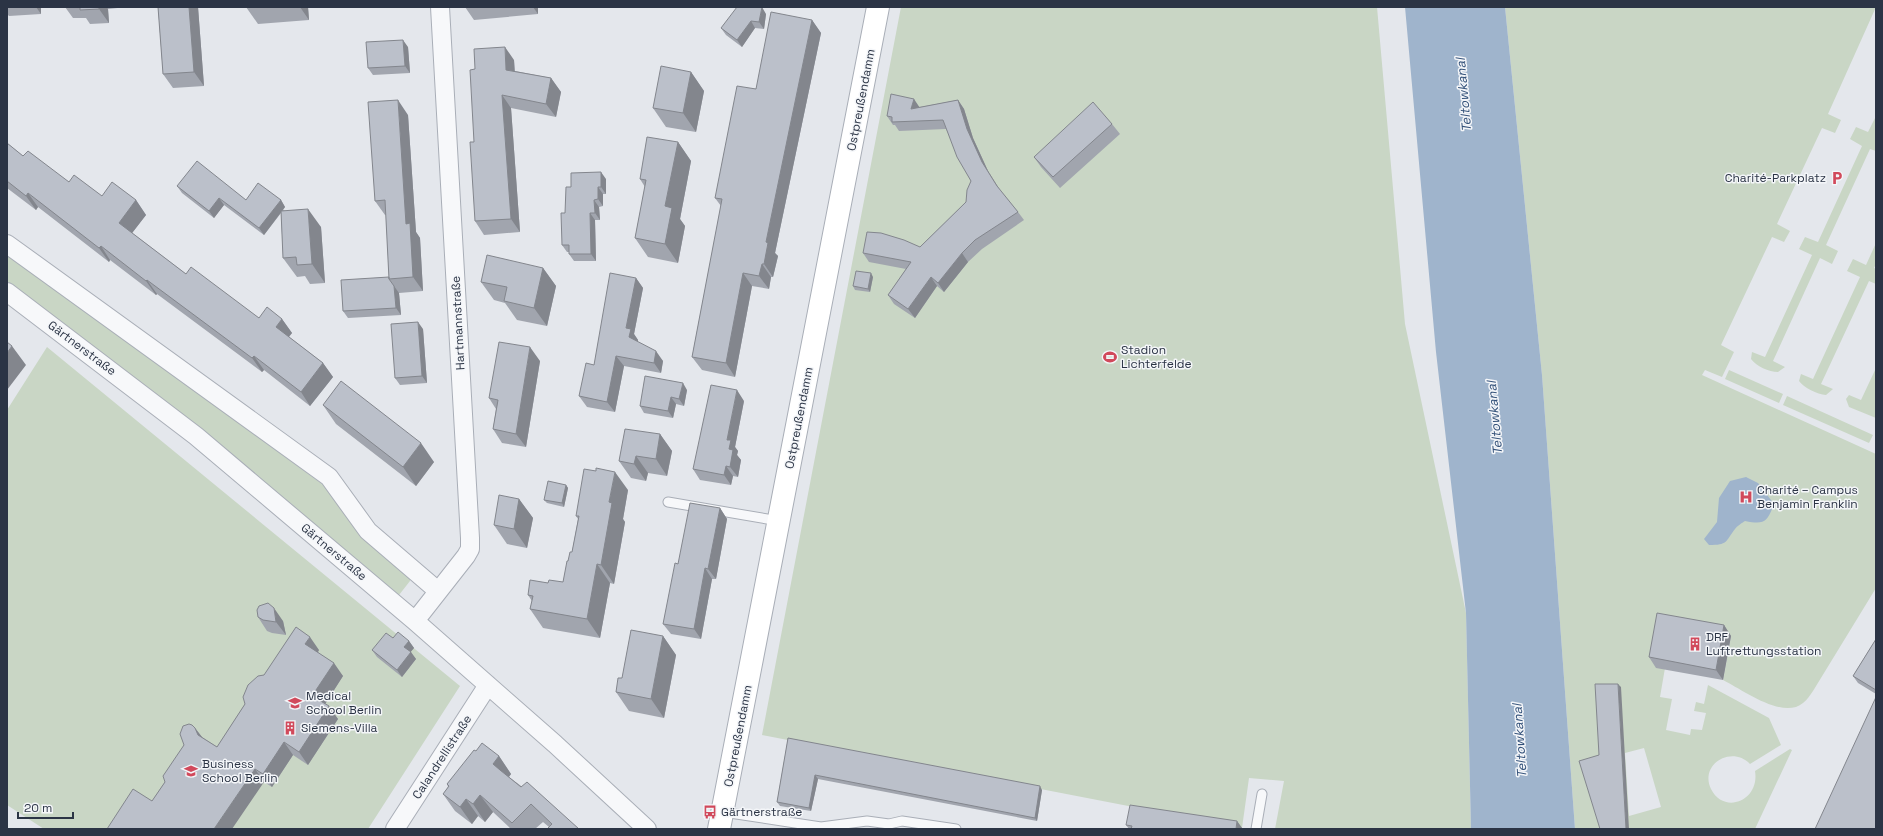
<svg xmlns="http://www.w3.org/2000/svg" width="1883" height="836" font-family="'Space Grotesk',sans-serif">
<style>
.green{fill:#c9d6c5;fill-rule:evenodd}
.water{fill:#9fb4cc}
.lines{fill:none;stroke-linecap:round;stroke-linejoin:round}
.lane-casing{stroke:#a9aeb7;stroke-width:11}
.street-casing{stroke:#a9aeb7;stroke-width:20}
.secondary-casing{stroke:#a9aeb7;stroke-width:24}
.lane{stroke:#f7f8fa;stroke-width:9}
.street{stroke:#f7f8fa;stroke-width:18}
.secondary{stroke:#fff;stroke-width:22}
.wall{fill:#a1a5ae}
.shaded-wall{fill:#83868d}
.building{fill:#bbc0ca;stroke:#83868d}
.labels{text-anchor:middle;stroke-width:3;stroke-linejoin:round;paint-order:stroke}
.street-label{font-size:12px;fill:#2b3445;stroke:#f4f6f9}
.poi-label{font-size:12px;fill:#2b3445;stroke:#f4f6f9;text-anchor:start}
.water-label{font-size:13px;font-style:italic;fill:#34527a;stroke:#f4f6f9}
</style>
<rect width="100%" height="100%" fill="#e4e7ec"/>
<!-- green -->
<path class="green" d="M901 7H1377L1405 324 1466 613 1471 829H1275L1284 781 1249 778 1242 828 762 735Z
M1505 7H1876L1828 114 1841 120 1835 133 1822 128 1777 224 1790 231 1784 242 1772 237 1721 345 1734 352 1722 377 1705 370 1702 375 1876 454V588L1813 691C1810 695 1807 700 1803 703 1783 720 1743 690 1723 680L1731 636 1665 668 1660 697 1672 699 1666 730 1690 735 1691 729 1702 730 1706 713 1694 711 1696 702 1704 704 1708 685 1769 718 1781 745 1750 764C1732 745 1699 764 1711 789 1724 815 1760 801 1755 771L1790 749 1792 750 1755 829H1575L1542 375ZM1644 748 1661 807 1629 816 1625 753Z
M1876 116V151L1870 149 1826 245 1838 251 1832 264 1820 258 1773 361 1785 367 1778 372C1769 372 1756 366 1751 359L1752 352 1765 357 1812 255 1799 249 1805 237 1818 242 1862 146 1850 139 1856 127 1868 132Z
M1876 243V264L1874 268 1876 269V284L1869 281 1821 384 1833 389 1826 395C1817 394 1804 388 1799 381L1801 374 1813 379 1860 277 1847 271 1853 259 1866 265Z
M7 253 329 489 410 578V581L399 595H397L59 321 7 281Z
M47 347 460 686 368 829H44L7 805V410Z
M1876 368V418L1849 407 1846 399 1849 395 1861 400Z
M1729 370 1783 394 1779 403 1725 379Z
M1787 396 1873 435 1869 443 1783 405Z"/>
<!-- water -->
<path class="water" d="M1405 7H1505L1542 375 1575 829H1471L1466 613 1436 352Z
M1746 477 1758 483 1774 504C1767 522 1765 525 1745 521 1742 523 1737 526 1735 529 1725 542 1728 545 1709 545L1704 539 1717 522 1719 498 1730 481Z"/>
<g class="lines">
<!-- lane casing -->
<g class="lane-casing">
<path id="lane" d="M668 502 779 521
M723 812 821 827 867 821 889 824 902 821 956 829
M1256 829 1262 794"/>
</g>
<!-- street casing -->
<g class="street-casing">
<path id="street" d="M7 244 329 477 368 531 438 591
M7 292 196 436 415 621 555 744 647 829
M415 621 466 556 470 549V538L440 7
M395 829 488 685"/>
</g>
<!-- secondary casing -->
<g class="secondary-casing">
<path id="secondary" d="M719 829 878 7"/>
</g>
<!-- lane -->
<use href="#lane" class="lane"/>
<!-- street -->
<use href="#street" class="street"/>
<!-- secondary -->
<use href="#secondary" class="secondary"/>
</g>
<!-- wall -->
<path class="wall" d="M7 7H41V14L9 16 7 14Z
M65 7H127L108 9 109 23 90 24 86 18H73Z
M158 7H198L204 86 173 88 163 74Z
M246 7H308L309 20 258 24Z
M465 7H538V14L474 20Z
M766 14 764 29 755 28 742 47 726 35 721 28Z
M812 20 821 33 775 253 778 256 773 277H771L769 289 752 286 735 377 702 370 692 357 721 206 715 198 756 89Z
M408 47 410 73 373 75 368 68Z
M514 60 515 71 551 78 561 92 556 117 511 108 520 232 484 235 475 221 474 142Z
M691 72 704 91 696 132 666 127 653 108Z
M958 100 964 109 973 138 988 171 1000 190 1018 212 1024 220 982 249 968 262 944 292 937 286 915 318 894 304 888 295 906 269 869 262 863 253 920 247 966 202 971 181 946 129 899 131 895 125H893L887 116 920 107Z
M408 115 416 232 420 238 423 291 399 293 401 315 348 318 343 311 389 277 386 215H385L375 201Z
M1112 124 1120 134 1060 188 1041 167 1034 157Z
M678 142 691 161 680 219 685 226 678 263 648 257 635 238 645 187 640 179Z
M7 143 23 156 69 182 102 196 136 200 146 215 132 233 186 274 259 318 282 319 292 333 289 337 323 363 333 377 310 406 264 370 262 372 157 294 156 295 110 260 109 262 38 207 36 210 7 188Z
M606 179V194H603V206L599 207 600 220H595L596 261H574L569 254V252H567L562 245 565 213 571 187Z
M177 186 246 200H281L285 207 283 210 321 227 325 283 310 284 305 276 297 277 283 258 281 213 264 235 224 205 214 218 182 193Z
M543 268 556 286 547 326 517 320 505 303 494 300 481 282Z
M873 277 870 292 855 290 853 286Z
M636 278 643 288 634 334 638 340V342L663 361 661 373 624 366 615 412 587 407 579 396 594 365Z
M423 329 427 383 400 385 395 378Z
M540 361 526 447 502 443 493 429 496 409 489 398Z
M687 390 684 406 676 404 673 418 644 413 640 406Z
M744 401 735 447 738 451 737 455 741 460 738 477 733 476 731 485 700 480 693 469Z
M323 405 434 462 416 486 336 424Z
M660 434 672 451 667 476 648 473 646 481 631 478 619 461Z
M566 485 568 488 564 507 547 503 544 500Z
M628 490 623 519 625 522 614 584 610 583 600 638 543 628 530 609 532 601 528 595 548 583 563 582 568 561 572 552 578 519 576 516Z
M519 499 533 518 527 548 507 544 494 525Z
M720 508 727 519 716 579H712L701 639 671 634 663 624 678 564Z
M258 617 283 621 286 635 272 633 267 631Z
M1724 625 1731 636 1723 680 1656 668 1649 657Z
M663 636 676 655 664 718 629 711 616 692 622 678Z
M393 638 409 641 414 648 410 652 416 659 402 677 377 657 372 650Z
M1876 639V694L1858 683 1853 676Z
M319 650 318 652 343 676 325 704 338 719 308 765 293 755 272 787 264 782 152 801 165 782 184 745 195 728 202 737 217 747 264 675Z
M788 738 1042 790 1037 821 818 779 811 811 780 806 777 802Z
M476 751 499 756 511 774 509 777 579 829 549 827 543 822 535 829H511L493 812 485 822 478 816 472 824 455 811 443 794 448 787 447 784Z
M1237 821 1242 828V829H1129L1126 825Z"/>
<!-- shaded-wall -->
<path class="shaded-wall" d="M36 7H41V14Z
M99 7H107L108 9 109 23 99 9Z
M189 7H198L204 86 194 72Z
M300 7H308L309 20Z
M533 7H538V14Z
M762 7 766 14 764 29 759 22Z
M812 20 821 33 775 253 778 256 773 277 764 264 766 242Z
M751 21 755 28 742 47 737 40Z
M403 40 408 47 410 73 405 66Z
M505 47 514 60 515 83 506 70Z
M691 72 704 91 696 132 683 113Z
M551 78 561 92 556 117 546 104Z
M502 95 511 108 520 232 511 219Z
M914 99 920 108 911 109Z
M398 100 408 115 416 232 420 238 423 291 413 277 406 224Z
M958 100 964 109 973 138 988 171 1003 195 982 162 967 129Z
M678 142 691 161 680 219 685 226 678 263 665 244V206Z
M601 172 606 179V194L601 187Z
M598 187 603 194V206L598 199Z
M28 193 38 207 36 210 26 196Z
M219 198 224 205 214 218 209 211Z
M136 200 146 215 129 237 119 223Z
M281 200 285 207 264 235 259 228Z
M594 200 599 207 600 220 595 213Z
M308 209 321 227 325 283 312 264Z
M590 213 595 220 596 261 591 254Z
M101 246 110 260 109 262 99 248Z
M962 253 968 262 944 292 938 283Z
M762 264 771 277 769 289 759 276Z
M543 268 556 286 547 326 534 308Z
M743 273 752 286 735 377 726 363Z
M871 273 873 277 870 292 868 289Z
M931 277 937 286 915 318 908 309Z
M636 278 643 288 634 334 638 340 637 348 629 337 626 328Z
M147 280 157 294 156 295 146 281Z
M394 286 399 293 401 315 396 308Z
M282 319 292 333 285 341 276 327Z
M418 322 423 329 427 383 422 376Z
M12 346 26 365 7 390V353Z
M530 347 540 361 526 447 516 434Z
M656 351 663 361 661 373 654 363Z
M254 356 264 370 262 372 252 358Z
M616 356 624 366 615 412 607 402Z
M323 363 333 377 310 406 301 392Z
M683 383 687 390 684 406 679 399Z
M737 390 744 401 735 447 738 451 737 455 741 460 738 477 730 467 727 440Z
M671 397 676 404 673 418 668 411Z
M660 434 672 451 667 476 656 459Z
M421 443 434 462 416 486 403 467Z
M636 456 648 473 646 481 634 464Z
M726 466 733 476 731 485 724 475Z
M615 472 628 490 623 519 625 522 614 584 601 565 609 502Z
M566 485 568 488 564 507 562 503Z
M519 499 533 518 527 548 514 529Z
M720 508 727 519 716 579 708 569Z
M597 564 610 583 600 638 587 619Z
M705 568 712 579 701 639 694 629Z
M274 608 283 621 286 635 276 622Z
M1724 625 1731 636 1723 680 1716 670Z
M663 636 676 655 664 718 651 699Z
M310 637 319 650 315 657 305 644Z
M409 641 414 648 409 654 404 647Z
M411 652 416 659 402 677 397 670Z
M334 663 343 676 322 709 312 696Z
M1618 684 1621 687 1629 829H1626Z
M329 706 338 719 308 765 299 752Z
M195 728 205 741 198 735Z
M284 742 293 755 272 787 263 774Z
M499 756 511 774 505 782 493 764Z
M255 769 264 782 232 829H214Z
M815 775 818 779 811 811 809 808Z
M1040 786 1042 790 1037 821 1035 818Z
M480 795 493 812 485 822 473 804Z
M466 799 478 816 472 824 460 807Z
M1237 821 1242 828V829H1236Z"/>
<!-- building -->
<path class="building" d="M80 7H99V9L80 10Z
M158 7H189L194 72 163 74Z
M737 7H762L759 22 751 21 737 40 721 28Z
M771 12 812 20 766 242 768 243 764 264H762L759 276 743 273 726 363 692 357 722 199 715 198 737 86 756 89Z
M403 40 405 66 368 68 366 42Z
M505 47 506 70 551 78 546 104 502 95 511 219 475 221 470 142H474L470 70 475 69 474 49Z
M661 66 691 72 683 113 653 108Z
M891 94 914 99 911 109 958 100 967 129 982 162 997 186 1018 212 975 240 962 253 938 283 931 277 908 309 888 295 911 262 863 253 867 232 881 233 904 240 920 247 966 202 967 190 971 181 957 157 943 120 892 122V117L887 116Z
M398 100 406 224 410 223 413 277 389 279 385 200 375 201 368 102Z
M1093 102 1112 124 1053 177 1034 157Z
M647 137 678 142 665 206 672 208 665 244 635 238 646 180 640 179Z
M7 143 23 156 28 151 69 182 74 175 102 196 112 182 136 200 119 223 186 274 191 267 259 318 267 307 282 319 276 327 323 363 301 392 254 356 252 358 147 280 146 281 101 246 99 248 28 193 26 196 7 181Z
M197 161 246 200 258 183 281 200 259 228 219 198 209 211 177 186Z
M601 172V187H598V199L594 200 595 213H590L591 254H569V245H562L561 213H565L566 187H571V173Z
M308 209 312 264 297 265 296 257 283 258 281 211Z
M487 255 543 268 534 308 504 301 507 287 481 282Z
M856 271 871 273 868 289 853 286Z
M610 273 636 278 626 328 631 329 629 337 656 351 654 363 616 356 607 402 579 396 586 363 594 365Z
M389 277V279L394 286 396 308 343 311 341 280Z
M418 322 422 376 395 378 391 324Z
M7 342 12 346 7 353Z
M499 342 530 347 516 434 493 429 498 400 489 398Z
M645 376 683 383 679 399 671 397 668 411 640 406Z
M341 381 421 443 403 467 323 405Z
M711 385 737 390 727 440H731L729 449 733 450 730 467 726 466 724 475 693 469Z
M625 429 660 434 656 459 636 456 634 464 619 461Z
M596 468 615 472 609 502 612 503 601 565 597 564 587 619 530 609 533 596 528 595 530 580 548 583 549 580 563 582 567 561H568L570 552H572L579 516H576L584 469 596 471Z
M548 481 566 485 562 503 544 500Z
M499 495 519 499 514 529 494 525Z
M690 503 720 508 708 569 705 568 694 629 663 624 675 563 678 564Z
M268 603 274 608 276 622 263 620 258 617 257 610 259 606Z
M1657 613 1724 625 1716 670 1649 657Z
M296 627 310 637 305 644 334 663 312 696 329 706 299 752 284 742 263 774 255 769 214 829H107L133 789 152 801 165 782 163 776 184 745 180 734 183 726 189 724 192 725 195 728 198 735 217 747 245 704 243 697 248 685 258 676 264 675Z
M631 630 663 636 651 699 616 692 618 678H622Z
M398 632 409 641 404 647 411 652 397 670 372 650 386 633 393 638Z
M1876 639V690L1853 676Z
M1595 684H1618L1626 829H1600L1579 761 1599 755Z
M1876 697V829H1815Z
M788 738 1040 786 1035 818 815 775 809 808 777 802Z
M482 743 499 756 493 764 500 770 521 787 527 782 579 829H547L552 824 531 804 512 823 480 795 473 804 466 799 460 807 443 794 449 786 447 784 474 750 476 751Z
M1130 805 1237 821 1236 829H1131L1132 826 1126 825Z"/>
<!-- icons -->
<defs>
<g id="parking-bare" transform="scale(1.08)"><path d="M-3.5-5.5H1a3.5 3.5 0 0 1 0 7H-1V5.5H-3.5ZM-1-3.4V-.6H.8a1.4 1.4 0 0 0 0-2.8Z" fill="#d1495b" stroke="#f4f6f9" stroke-width="2.5" paint-order="stroke"/></g>
<g id="stadium-bare" transform="scale(1.08)"><path d="M0-5a6.5 5 0 1 0 0 10a6.5 5 0 1 0 0-10ZM-3.5-1.8h7v3.6h-7Z" fill="#d1495b" stroke="#f4f6f9" stroke-width="2.5" paint-order="stroke"/></g>
<g id="hospital-bare" transform="scale(1.08)"><path d="M-5-5h3v3.5h4V-5h3V5h-3V1.5h-4V5h-3Z" fill="#d1495b" stroke="#f4f6f9" stroke-width="2.5" paint-order="stroke"/></g>
<g id="building-bare" transform="scale(1.08)"><path d="M-4-6H4V6H1V3H-1V6H-4ZM-2.5-4.3h1.7v1.8h-1.7ZM.8-4.3h1.7v1.8H.8ZM-2.5-1h1.7V.8h-1.7ZM.8-1h1.7V.8H.8Z" fill="#d1495b" stroke="#f4f6f9" stroke-width="2.5" paint-order="stroke"/></g>
<g id="university-bare" transform="scale(1.08)"><path d="M0-5L7-2L0 1L-7-2ZM-4 1L0 2.5L4 1V4Q0 6-4 4Z" fill="#d1495b" stroke="#f4f6f9" stroke-width="2.5" paint-order="stroke"/></g>
<g id="bus-bare" transform="scale(1.08)"><path d="M-5-6H5V4H4V6H2V4H-2V6H-4V4H-5ZM-3.5-4V0h7V-4ZM-3.5 1.2v1.5H-2V1.2ZM2 1.2v1.5H3.5V1.2Z" fill="#d1495b" stroke="#f4f6f9" stroke-width="2.5" paint-order="stroke"/></g>
</defs>
<g fill-rule="evenodd">
<use href="#parking-bare" x="1837" y="178"/>
<use href="#stadium-bare" x="1110" y="357"/>
<use href="#hospital-bare" x="1746" y="497"/>
<use href="#building-bare" x="1695" y="644"/>
<use href="#university-bare" x="295" y="703"/>
<use href="#building-bare" x="290" y="728"/>
<use href="#university-bare" x="191" y="771"/>
<use href="#bus-bare" x="710" y="812"/>
</g>
<g class="labels">
<!-- street labels -->
<g class="street-label">
<text transform="translate(861 100) rotate(-79)" y="4">Ostpreußendamm</text>
<text transform="translate(458 323) rotate(-93)" y="4">Hartmannstraße</text>
<text transform="translate(82 348) rotate(37)" y="4">Gärtnerstraße</text>
<text transform="translate(799 418) rotate(-79)" y="4">Ostpreußendamm</text>
<text transform="translate(334 552) rotate(40)" y="4">Gärtnerstraße</text>
<text transform="translate(738 736) rotate(-79)" y="4">Ostpreußendamm</text>
<text transform="translate(442 757) rotate(-57)" y="4">Calandrellistraße</text>
</g>
<!-- poi labels -->
<g class="poi-label">
<text x="1826" y="182" text-anchor="end">Charité-Parkplatz</text>
<text x="1121" y="354">Stadion<tspan x="1121" dy="14">Lichterfelde</tspan></text>
<text x="1757" y="494">Charité – Campus<tspan x="1757" dy="14">Benjamin Franklin</tspan></text>
<text x="1706" y="641">DRF<tspan x="1706" dy="14">Luftrettungsstation</tspan></text>
<text x="306" y="700">Medical<tspan x="306" dy="14">School Berlin</tspan></text>
<text x="301" y="732">Siemens-Villa</text>
<text x="202" y="768">Business<tspan x="202" dy="14">School Berlin</tspan></text>
<text x="721" y="816">Gärtnerstraße</text>
</g>
<!-- water labels -->
<g class="water-label">
<text transform="translate(1463 95) rotate(-95)" y="5">Teltowkanal</text>
<text transform="translate(1494 418) rotate(-95)" y="5">Teltowkanal</text>
<text transform="translate(1519 741) rotate(-94)" y="5">Teltowkanal</text>
</g>
</g>
<!-- border -->
<rect width="1883" height="836" fill="none" stroke="#2b3445" stroke-width="16"/>
<!-- scale -->
<path d="M18 812v6h55v-6" fill="none" stroke="#2b3445" stroke-width="2"/>
<text x="24" y="812" font-size="12" fill="#2b3445" stroke="#f4f6f9" stroke-width="3" paint-order="stroke">20 m</text>
</svg>
